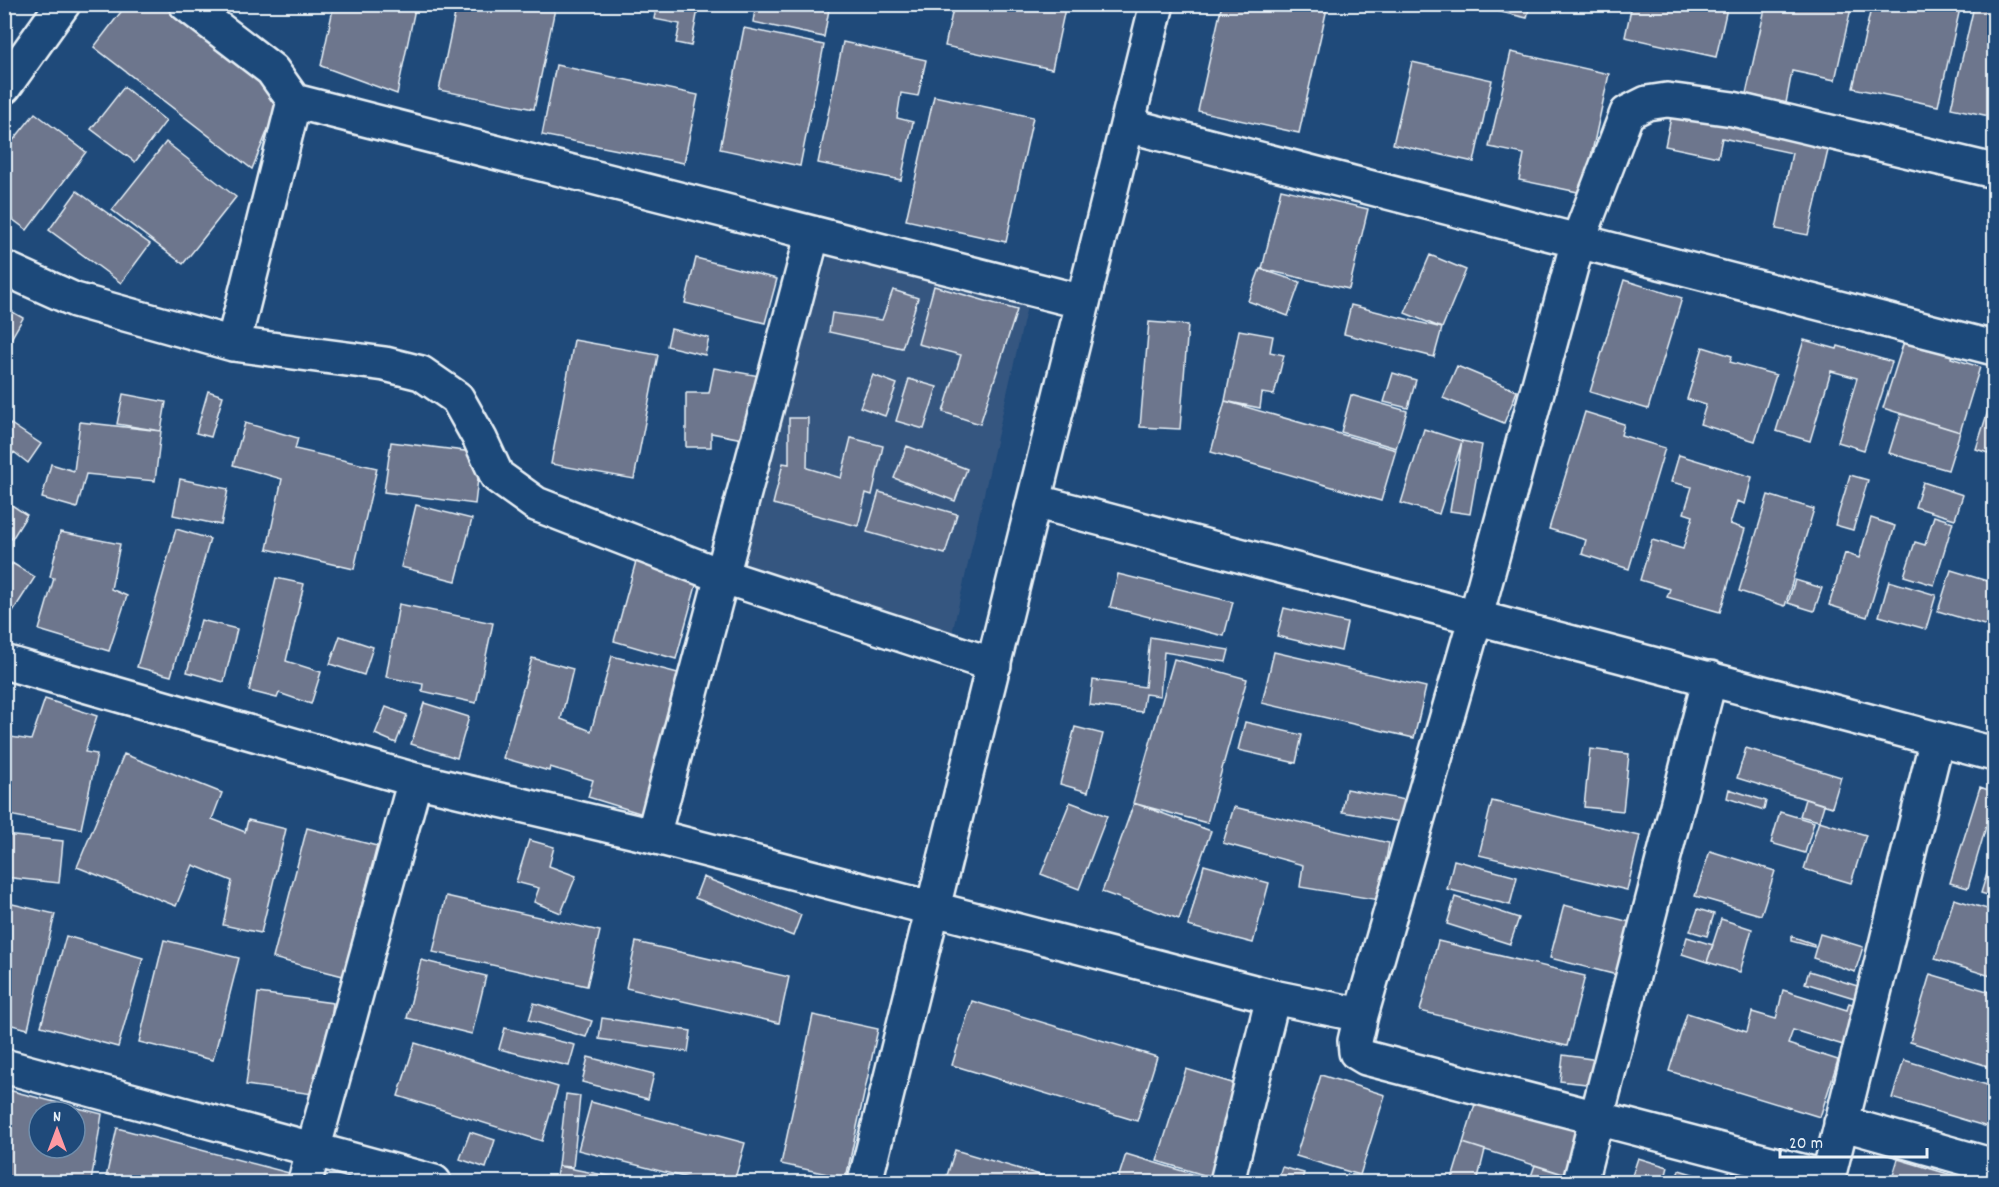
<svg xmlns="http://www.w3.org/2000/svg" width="1999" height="1187" font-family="Dekko,sans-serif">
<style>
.built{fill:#365780}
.building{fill:#6d768d;stroke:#e8f1f8;stroke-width:1.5;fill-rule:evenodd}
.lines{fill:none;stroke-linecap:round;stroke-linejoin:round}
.minor-casing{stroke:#e8f1f8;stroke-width:38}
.minor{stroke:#1f4a7a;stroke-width:33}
</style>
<rect width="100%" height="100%" fill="#1f4a7a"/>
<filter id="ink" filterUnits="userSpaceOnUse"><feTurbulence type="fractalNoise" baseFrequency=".0167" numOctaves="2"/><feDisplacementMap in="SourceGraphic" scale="12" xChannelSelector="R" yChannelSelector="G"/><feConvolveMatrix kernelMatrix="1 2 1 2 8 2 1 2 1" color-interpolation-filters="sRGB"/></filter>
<g filter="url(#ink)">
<!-- built -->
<path class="built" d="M828 256 1027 306 948 651 730 580Z"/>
<!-- building -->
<path class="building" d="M127 4H172L282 95 252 169 94 47Z
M334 4H416L397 94 321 66Z
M457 4H556L534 109 439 90Z
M657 4H699L691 46 676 43 680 24 654 19Z
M756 4H830L824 37 753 22Z
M954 4H1066L1052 69 945 46Z
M1222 4H1328L1299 133 1198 111Z
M1467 4H1530L1527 18Z
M1632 4H1728L1716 57 1625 37Z
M1766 4H1852L1835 80 1792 71 1786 103 1746 94Z
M1872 4H1961L1938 106 1853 88Z
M1974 6 1994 10V117L1951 108Z
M744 28 824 45 800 166 720 149Z
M843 42 926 60 918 96 901 93 897 118 913 122 901 180 818 163Z
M1511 52 1609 74 1583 193 1519 180 1524 154 1489 147Z
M1412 62 1492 80 1474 162 1393 144Z
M556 65 698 95 684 163 542 135Z
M124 87 166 121 135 162 91 129Z
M934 96 1033 117 1006 242 906 220Z
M1673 108 1830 142 1808 235 1776 229 1792 153 1722 138 1718 157 1665 146Z
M35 113 86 152 27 230 4 213V152Z
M166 142 236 197 183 264 112 210Z
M1281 189 1368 209 1349 289 1262 269Z
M77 191 150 244 121 283 49 230Z
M1430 255 1466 270 1442 328 1405 313Z
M696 258 777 279 765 323 685 303Z
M1260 269 1300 282 1288 316 1248 301Z
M1624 280 1682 298 1648 409 1590 392Z
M934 286 1017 310 980 424 943 412 961 355 918 344Z
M893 290 918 298 902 348 829 332 832 313 882 320Z
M1351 305 1442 328 1434 357 1344 334Z
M4 307 23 318 4 351Z
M1149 322 1188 325 1180 429 1140 427Z
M671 329 709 338 705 355 667 346Z
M1239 330 1273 336 1270 352 1284 355 1274 395 1262 393 1260 408 1225 401Z
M1907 332 1954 347 1951 358 1980 367 1960 432 1883 408Z
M574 340 658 355 634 479 551 464Z
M1804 340 1837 349 1838 346 1892 362 1864 450 1838 442 1857 378 1831 371 1810 441 1776 431Z
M1703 347 1732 356 1730 362 1776 375 1755 441 1700 424 1706 405 1687 399Z
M1457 366 1517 391 1504 423 1443 398Z
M714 368 760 376 748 440 711 433V447H686V393H709Z
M1393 373 1416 380 1408 408 1384 402Z
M873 375 897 384 885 416 860 407Z
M909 379 937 387 924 429 896 421Z
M208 391 223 396 211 437 196 433Z
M123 394 166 402 161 431 117 424Z
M1351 395 1407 411 1396 448 1341 432Z
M1225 401 1396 450 1381 501 1211 452Z
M1988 411 1994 413V455L1976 449Z
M1585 412 1624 424 1621 435 1665 448 1629 569 1582 554 1586 540 1549 529Z
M1901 414 1960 432 1948 470 1889 453Z
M789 418H808L807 468 841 478 851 438 883 446 872 495 866 493 858 526 773 504 783 463 789 464Z
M80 422 161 431 155 481 86 474 77 508 42 498 51 464 74 471Z
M245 423 298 438 295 449 377 468 354 569 267 549 282 479 233 465Z
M11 424 41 444 28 463 14 452 4 466V432Z
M1424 429 1462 441 1439 514 1401 503Z
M1462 441 1482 445 1470 514 1450 511Z
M391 442 481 453 475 504 384 492Z
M907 446 967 469 955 501 894 478Z
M1679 455 1752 477 1745 504 1737 501 1730 524 1745 529 1720 612 1667 597 1670 589 1640 580 1652 540 1683 549 1693 516 1684 513 1692 487 1671 482Z
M1850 475 1868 480 1853 530 1835 525Z
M180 479 228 489 221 525 173 515Z
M1923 482 1963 495 1955 519 1915 507Z
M879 492 957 514 945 554 867 532Z
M1768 495 1814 509 1785 606 1739 591Z
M4 500 27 515 12 539 4 534Z
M416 505 472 519 456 581 401 567Z
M1934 516 1953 522 1934 585 1904 576 1915 542 1925 545Z
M1871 518 1895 526 1867 617 1829 605 1845 553 1859 558Z
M176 529 210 539 171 676 137 667Z
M60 532 120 544 111 589 127 596 109 651 39 630 54 578 50 577Z
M1994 539V560L1988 558Z
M638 554 700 571 676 659 614 641Z
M12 563 35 577 4 625V576Z
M1951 570 1994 583V628L1938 611Z
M1118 574 1233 602 1224 636 1110 607Z
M276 578 304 584 286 661 321 672 311 704 279 693 277 698 249 691Z
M1795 580 1822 588 1814 611 1788 603Z
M1889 581 1936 595 1926 629 1879 616Z
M399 604 493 623 476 703 422 691 423 684 386 677Z
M1284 608 1347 623 1341 651 1277 636Z
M201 620 237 629 224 682 187 672Z
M340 636 373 647 364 675 330 664Z
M1150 637 1229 650 1226 662 1164 652 1160 696 1145 694 1142 712 1090 705 1093 680 1145 687Z
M1274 652 1426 687 1414 738 1262 703Z
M612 656 682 674 643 814 588 797 593 780 550 767 549 771 503 758 532 658 573 669 561 719 591 731Z
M1174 659 1247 679 1207 823 1133 803Z
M45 699 97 716 85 752 97 754 81 829 4 814V736L31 740Z
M424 703 469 717 457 758 411 744Z
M386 707 407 715 396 743 375 734Z
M1245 722 1302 735 1296 763 1238 750Z
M1075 727 1103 734 1088 792 1060 784Z
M1746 748 1841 777 1832 807 1737 778Z
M1590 749 1629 754 1623 811 1584 807Z
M124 754 222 793 212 819 245 832 248 820 286 829 261 933 223 925 232 881 193 865 176 906 77 867Z
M1980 787 1994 792V821L1988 820 1968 888 1950 883Z
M1346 789 1411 801 1407 823 1342 812Z
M1729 789 1766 801 1764 810 1727 798Z
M1805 799 1824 805 1819 821 1800 816Z
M1492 801 1640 836 1627 890 1479 855Z
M1070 802 1107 816 1079 889 1041 874Z
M1134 803 1211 831 1179 919 1102 892Z
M1234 807 1389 843 1379 900 1300 887 1303 865 1223 843Z
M1780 812 1814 822 1805 853 1771 843Z
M1819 821 1866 835 1851 883 1804 869Z
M307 828 377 846 343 976 273 958Z
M4 835 63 841 59 883 4 877Z
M529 840 554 847 549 866 576 876 561 913 534 902 539 888 516 882Z
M1710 851 1775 871 1761 915 1695 896Z
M1994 851V897L1981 893Z
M1454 860 1517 877 1510 905 1447 889Z
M1204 865 1269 883 1253 943 1188 926Z
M703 877 801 915 793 936 695 898Z
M446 896 600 931 587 986 433 952Z
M1455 897 1519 918 1510 944 1447 924Z
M1954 899 1994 911V977L1935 959Z
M4 902 55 914 28 1029 4 1023Z
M1564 905 1630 922 1617 975 1550 958Z
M1698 909 1714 914 1707 936 1690 931Z
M1721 919 1752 929 1740 972 1707 962Z
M1820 934 1863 947 1855 972 1813 958Z
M66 936 143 958 118 1047 41 1026Z
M1791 936 1814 944V947L1791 941Z
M1687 937 1713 945 1707 962 1682 954Z
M164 940 239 958 213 1060 139 1042Z
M1438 941 1585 976 1567 1046 1420 1011Z
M636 942 789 977 779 1023 626 988Z
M421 960 486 976 472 1034 407 1018Z
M1809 971 1864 988 1861 1000 1805 983Z
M1930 974 1994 993V1068L1910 1042Z
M1783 990 1847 1010 1849 1003 1863 1007 1850 1047 1793 1030 1788 1044 1838 1060 1820 1117 1669 1071 1687 1013 1747 1032 1752 1012 1776 1019Z
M258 993 333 1003 321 1095 246 1085Z
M972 1001 1157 1057 1137 1121 952 1065Z
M534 1003 592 1021 586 1037 529 1020Z
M813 1015 878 1029 846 1178 781 1164Z
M602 1018 691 1031 688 1052 599 1039Z
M505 1028 575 1045 569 1066 499 1049Z
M415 1043 558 1087 542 1141 398 1096Z
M1563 1055 1598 1060 1595 1085 1560 1081Z
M588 1057 654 1074 648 1099 582 1082Z
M1904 1060 1994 1087V1116L1991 1128 1892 1098Z
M1186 1069 1242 1086 1214 1178 1157 1161Z
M1321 1075 1385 1095 1360 1175 1296 1156Z
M4 1089 102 1114 91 1182H4ZM39 1112H75V1148H39Z
M566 1094 580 1096 573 1167 558 1166Z
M1476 1101 1582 1132 1569 1176 1463 1143Z
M591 1102 745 1143 734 1182H703L578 1150Z
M117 1128 293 1174 291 1182H105Z
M470 1132 495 1140 486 1168 460 1159Z
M1463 1143 1485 1150 1478 1178 1493 1182H1451Z
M955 1150 1064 1182H945Z
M1126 1154 1209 1179 1208 1182H1117Z
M1638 1158 1668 1167 1664 1182H1630Z
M1898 1159 1975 1182H1891Z
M1535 1165 1576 1178 1575 1182H1529Z
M558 1166 639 1182H555Z
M1282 1167 1304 1173 1301 1182H1277Z
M1679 1170 1720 1182H1721H1675Z"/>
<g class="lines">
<!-- minor casing -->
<g class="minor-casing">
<path id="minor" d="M186 4 272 70 294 101 1083 302
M4 87 63 4
M1127 125 1994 348
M4 268 75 300 233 344 385 364 421 373 457 398 480 439 497 476 536 504 722 576 994 665
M233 344 294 101
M1034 501 1994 754
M4 662 415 780 653 836 1273 997 1361 1015
M653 836 813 233
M4 1066 434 1182
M1841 1123 1994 1166
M1828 1178 1366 1058 1356 1052 1355 1041 1361 1015 1476 616 1578 241 1627 113 1647 103 1667 100 1733 109 1994 171
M305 1182 313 1150 415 780
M865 1182 1157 4
M1227 1182 1273 997
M1580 1182 1710 678
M1827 1182 1937 739"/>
</g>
<!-- minor -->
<use href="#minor" class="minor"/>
</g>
</g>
<!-- margin -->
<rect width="1999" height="1187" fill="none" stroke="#1f4a7a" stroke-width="24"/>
<rect x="12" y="12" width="1975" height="1163" fill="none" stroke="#e8f1f8" stroke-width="2" filter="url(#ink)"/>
<!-- north arrow -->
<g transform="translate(57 1130)"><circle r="28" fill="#1f4a7a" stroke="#6f8dac" stroke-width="1.5"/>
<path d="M0-4.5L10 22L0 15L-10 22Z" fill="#ff9aa2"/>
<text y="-9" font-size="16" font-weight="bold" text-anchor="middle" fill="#e8f1f8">N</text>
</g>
<!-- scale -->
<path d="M1780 1148v9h147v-9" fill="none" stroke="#e8f1f8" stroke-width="3"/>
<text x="1789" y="1148" font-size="18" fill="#e8f1f8" stroke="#1f4a7a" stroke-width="4.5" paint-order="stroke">20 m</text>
</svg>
